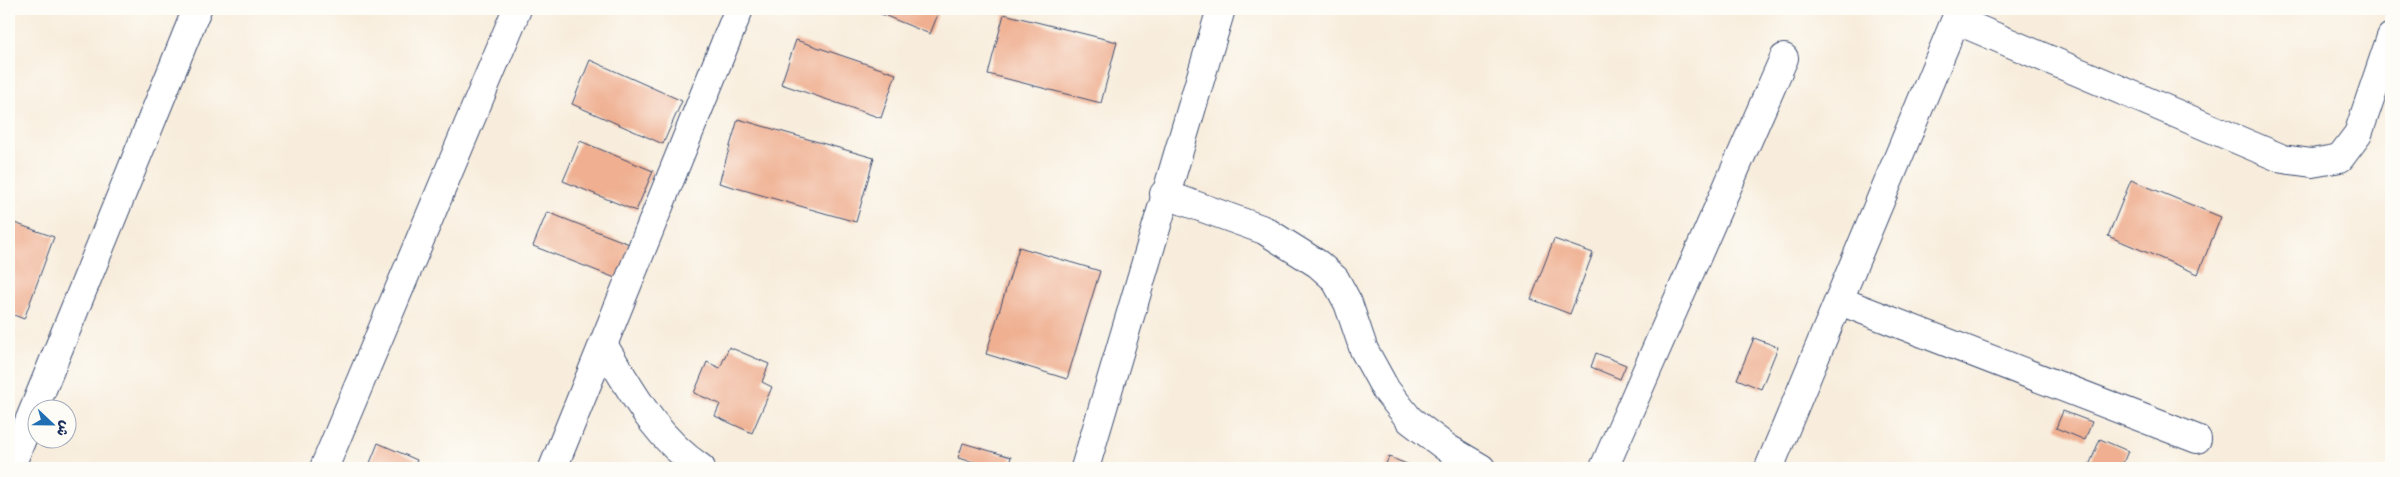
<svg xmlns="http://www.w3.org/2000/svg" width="2400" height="477" font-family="'Playpen Sans','Playpen Sans Arabic',sans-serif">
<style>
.building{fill:#efaf90}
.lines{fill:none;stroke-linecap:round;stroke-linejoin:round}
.street-casing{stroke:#3c4c71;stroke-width:30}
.street{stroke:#fff;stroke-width:28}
</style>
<rect width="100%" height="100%" fill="#fdfcf7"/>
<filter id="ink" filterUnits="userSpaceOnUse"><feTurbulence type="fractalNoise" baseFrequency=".02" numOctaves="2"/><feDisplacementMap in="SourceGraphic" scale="10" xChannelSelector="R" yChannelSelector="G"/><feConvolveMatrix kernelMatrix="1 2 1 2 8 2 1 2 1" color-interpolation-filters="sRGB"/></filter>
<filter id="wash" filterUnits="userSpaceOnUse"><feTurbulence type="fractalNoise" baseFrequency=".0096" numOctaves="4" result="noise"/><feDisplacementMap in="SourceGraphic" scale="20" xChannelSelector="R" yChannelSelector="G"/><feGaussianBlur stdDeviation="1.12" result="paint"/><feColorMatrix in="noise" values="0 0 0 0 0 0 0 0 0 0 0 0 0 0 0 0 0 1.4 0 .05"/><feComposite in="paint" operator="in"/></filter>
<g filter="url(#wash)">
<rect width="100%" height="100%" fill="#f8eddc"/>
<g id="blocks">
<!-- building -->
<path class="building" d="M869 9H940L930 34Z
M1004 14 1117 42 1101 103 988 74Z
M796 40 896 74 881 118 781 84Z
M590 60 682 101 663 144 572 104Z
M738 119 874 158 856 222 719 183Z
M580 141 653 171 636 211 563 181Z
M2131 180 2221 217 2198 274 2108 236Z
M547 212 637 247 623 281 533 246Z
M9 221 54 237 24 319 9 313Z
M1554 239 1593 253 1570 314 1531 299Z
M1019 247 1100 271 1067 379 986 354Z
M1754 338 1778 347 1761 389 1737 379Z
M729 347 769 364 762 382 772 387 752 433 715 416 720 404 694 393 707 362 720 368Z
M1596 353 1626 365 1620 379 1591 367Z
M2063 411 2092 422 2085 440 2056 428Z
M2100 439 2128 451 2121 468H2088Z
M378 443 417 460 414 468H368Z
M963 443 1011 457 1008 468H997L958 458Z
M1389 457 1417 468H1384Z"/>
</g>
</g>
<g filter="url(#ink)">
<use href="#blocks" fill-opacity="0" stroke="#3c4c71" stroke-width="1"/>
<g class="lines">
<!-- street casing -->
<g class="street-casing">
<path id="street" d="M1956 20 2283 159 2312 163 2340 158 2358 134 2391 37
M1164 194 1264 230 1318 264 1335 279 1348 303 1364 350 1386 390 1410 420 1447 448 1481 468
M1840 301 2197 439
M604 346C632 392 655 437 701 468
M10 468 197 9
M324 468 517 9
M553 468 739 9
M1085 468 1221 9
M1604 468 1784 58
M1769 468 1960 9"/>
</g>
<!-- street -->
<use href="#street" class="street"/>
</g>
</g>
<!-- margin -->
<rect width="2400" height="477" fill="none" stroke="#fdfcf7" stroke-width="30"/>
<!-- north arrow -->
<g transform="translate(52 424) rotate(112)"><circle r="24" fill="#fdfcf7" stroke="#a3aaba"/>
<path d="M0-4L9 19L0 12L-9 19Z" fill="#1f6fb2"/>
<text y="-8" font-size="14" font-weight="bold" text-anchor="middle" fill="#1b2f5e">ش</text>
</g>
</svg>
